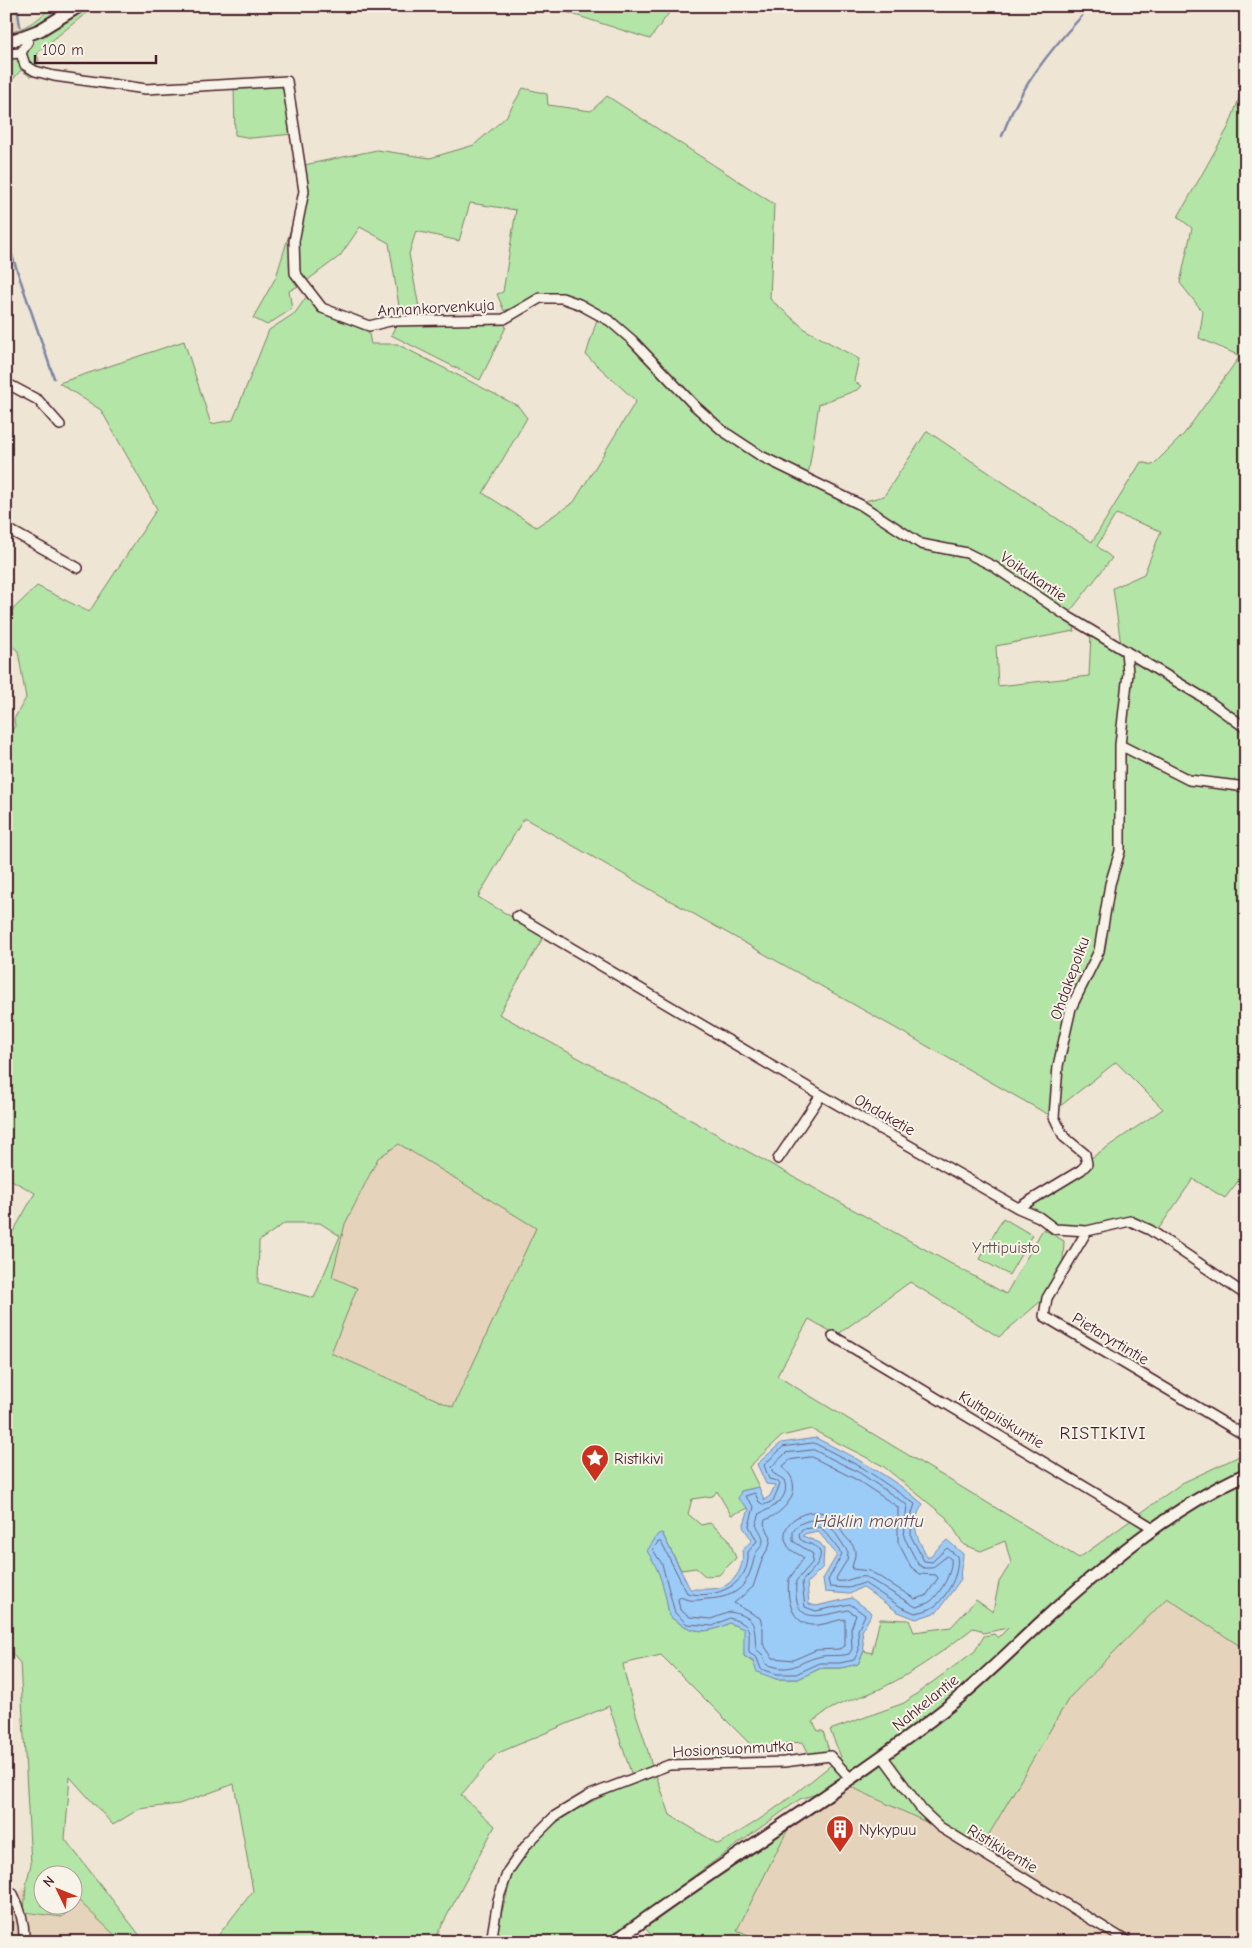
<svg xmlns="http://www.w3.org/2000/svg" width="1252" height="1948" font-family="'Comic Neue',sans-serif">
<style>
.built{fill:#e5d4bb}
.green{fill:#b2e5a6;stroke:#7e8268;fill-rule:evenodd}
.water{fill:#9bcbf7;stroke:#7b86a5}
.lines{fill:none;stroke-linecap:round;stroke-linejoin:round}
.shore{stroke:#6a647d;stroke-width:1}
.stream{stroke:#7b86a5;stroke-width:2.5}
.minor-casing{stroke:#4a1f2b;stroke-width:12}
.major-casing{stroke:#4a1f2b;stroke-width:15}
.minor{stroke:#f7f3e8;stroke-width:9}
.major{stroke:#f7f3e8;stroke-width:11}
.labels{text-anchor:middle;stroke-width:4;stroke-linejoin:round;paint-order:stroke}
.street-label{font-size:16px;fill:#4a1f2b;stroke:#f7f3e8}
.park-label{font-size:16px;fill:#64504a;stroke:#f7f3e8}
.poi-label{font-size:16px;fill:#4a1f2b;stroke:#f7f3e8;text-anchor:start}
.neighbourhood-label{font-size:18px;letter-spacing:1px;fill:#4a1f2b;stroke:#f7f3e8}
.water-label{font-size:18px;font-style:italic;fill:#5e4a5e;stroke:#f7f3e8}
</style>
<rect width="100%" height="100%" fill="#efe5d4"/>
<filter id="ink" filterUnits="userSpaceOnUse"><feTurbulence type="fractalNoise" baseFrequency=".02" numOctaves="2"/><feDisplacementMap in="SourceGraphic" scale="10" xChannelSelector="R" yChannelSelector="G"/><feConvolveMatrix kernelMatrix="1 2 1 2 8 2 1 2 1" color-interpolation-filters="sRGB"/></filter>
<g filter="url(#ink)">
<!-- built -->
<path class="built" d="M6 6H19L21 29 6 35Z
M399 1144 536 1228 453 1408 331 1353 357 1288 332 1277 345 1224 378 1158Z
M1167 1598 1246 1650V1837L1241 1845 1246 1848V1942H765L737 1930 791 1823 847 1785 982 1848 1069 1698Z
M26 1885 24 1912 62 1917 79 1900 122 1942H6V1905L11 1904Z"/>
<!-- green -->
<path class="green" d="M50 6H95L39 51 37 55 39 60 31 77 21 70 10 83H6V35C20 29 43 20 50 6Z
M547 6H674L650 39Z
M286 85 293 134 252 138 235 135 234 87Z
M1246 87V724L1121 645 1113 588 1144 574 1161 531 1116 514 1097 546 1112 558 1068 614 993 563 923 542 861 502 884 496 927 431 1092 542 1141 462 1153 465 1184 434 1240 356 1199 338 1203 312 1180 283 1192 228 1178 217 1229 126 1241 93Z
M523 88 547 94 548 105 591 111 607 96 774 204 770 299 806 330 859 359 854 381 861 386 857 390 819 404 808 476 762 454 725 428 696 403 633 337 563 294 522 304 504 311 497 294 503 292 516 210 470 203 459 241 416 231 409 254 421 318 401 319 389 243 360 227 340 256 305 282 298 272 297 241 304 165 377 150 430 158 474 145 506 117Z
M296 212 292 241 300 285 289 291 292 309 267 325 253 318 276 277Z
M307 296 320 311 368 329 371 344H397L518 406 527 418 483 493 536 527 574 502 636 401 586 355 598 316 608 323 721 433 857 506 920 547 966 556 991 568 1076 625 1074 631 996 646 998 686 1089 676 1091 634 1202 700 1246 732V1171L1225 1198 1193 1179 1155 1234 1130 1221 1087 1231 1055 1229 1018 1208 1163 1109 1116 1062 1049 1115 524 818 478 897 544 936 499 1014 1006 1294 1043 1229 1064 1241 1063 1262 1041 1301 999 1337 910 1282 837 1335 809 1319 777 1376 1079 1558 1182 1483 1246 1453V1650L1167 1598 1069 1698 981 1848 847 1785 800 1799 603 1942H495C497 1927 501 1915 505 1901 508 1892 509 1880 514 1872 541 1817 603 1795 656 1775L670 1815 718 1844C763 1821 801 1789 841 1757L830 1730 904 1703 975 1651 984 1636 994 1634 998 1638 1008 1628 983 1633 981 1630 973 1628C945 1650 916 1671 884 1687 856 1701 837 1700 813 1722L818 1731H823L829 1751 810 1756 803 1742 752 1746 661 1655 623 1664C629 1700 644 1732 652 1767L632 1776 609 1706 496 1754 461 1795 495 1826 433 1942H213L253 1891 234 1784 179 1804 139 1809 113 1825 70 1777 65 1839 145 1942H122L79 1901 62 1917 24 1912 26 1885 31 1864 20 1663 6 1647V1230L13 1232 35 1193 6 1177V738L15 726 14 719 26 698 18 651 6 641V616L37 586 89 612 157 509 101 410 59 383 184 341 211 424 233 420 269 330 295 313ZM399 1144 536 1228 453 1407 331 1353 357 1288 332 1277 345 1224 378 1158ZM285 1223H320L340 1236 314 1298 258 1283 259 1241ZM811 1429 883 1466 947 1518 964 1545 981 1551 1005 1541 1011 1563 999 1582 993 1612 976 1600 951 1627 914 1632 909 1620 880 1619 872 1653 864 1651 858 1664 841 1668H821L798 1679H776L744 1656 745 1629 729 1623C705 1636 690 1632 669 1616L666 1596 657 1565 662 1533 681 1570 696 1568 705 1576 719 1575 736 1558 728 1538 710 1523 701 1525 688 1514 692 1499 713 1496 717 1491 731 1515 749 1508 741 1491 759 1487 749 1467 782 1436ZM42 1876H72V1906H42Z
M503 321 506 327 480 380 391 335 396 325Z
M1003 1218 1032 1235 1009 1275 980 1259Z
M791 1823 737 1930 765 1942H658L643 1926Z"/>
<!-- water -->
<path class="water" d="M816 1438C854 1457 891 1476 923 1504 909 1526 917 1537 928 1558L947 1540 963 1554C963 1563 959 1571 961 1579L937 1612 916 1619 898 1612 862 1587 850 1594 825 1592 823 1579 837 1555 818 1531 804 1534 803 1536 820 1543 824 1549 823 1567 807 1583 809 1604 816 1606 852 1598 872 1613 862 1631 864 1651 858 1664 841 1668H821L798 1679H776L757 1672 753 1661 744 1656V1629L729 1623C705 1636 690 1632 669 1616 666 1593 660 1570 647 1551L658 1534 662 1533 690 1589C699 1589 713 1590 722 1587 736 1582 745 1565 742 1551L752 1540 743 1527 749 1509 738 1499 741 1491 759 1487 764 1500 770 1496 775 1485 766 1484 757 1464 781 1443Z"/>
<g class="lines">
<!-- shore -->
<path class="shore" d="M814 1443 863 1468 915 1504 912 1513 911 1536 924 1561 932 1562 947 1548 957 1556C960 1573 948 1595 935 1606 930 1610 921 1612 915 1613L901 1607 864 1583 849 1588 830 1587 828 1580 842 1554 821 1527 802 1529 799 1534 800 1539C804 1543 814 1544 818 1548 827 1560 807 1574 802 1582L805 1607 816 1611 850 1604 865 1615 858 1630 859 1650 854 1660 840 1663H820L796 1674H777L761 1669 757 1658 749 1653C748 1630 755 1626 729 1618L713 1626 687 1624 675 1613 662 1564 653 1550 658 1542H661L687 1593C715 1600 751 1585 748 1552L757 1541 749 1526 754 1507 745 1496 755 1493 759 1502 764 1505 773 1501 780 1484 777 1481 769 1479 764 1465 783 1447Z
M814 1450 860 1473 907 1505 904 1537 918 1564 924 1568H932L947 1556 951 1559C953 1572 941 1592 931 1601 927 1604 920 1606 916 1607L866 1577C855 1575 848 1583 837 1581L836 1578 847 1560 848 1552 834 1531 823 1521C813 1518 798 1521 793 1532V1541L813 1554 812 1563 796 1581C793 1626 816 1617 848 1610L856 1615 851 1629 852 1649 849 1654C839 1657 828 1654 818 1657 795 1663 793 1674 766 1664L763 1655 756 1649C754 1625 757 1617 730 1612L711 1619 690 1617 680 1610 678 1599 681 1597C689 1602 697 1600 707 1599 740 1597 748 1585 755 1555 755 1553 758 1550 759 1549 767 1540 761 1533 756 1525L760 1513C773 1508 791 1498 784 1480L773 1473 771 1467 786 1453Z
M812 1457 857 1480 898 1507V1542L911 1567 920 1574 936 1575 938 1578 926 1596 915 1599 870 1571 852 1569C852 1563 856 1558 855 1551 853 1543 848 1540 844 1535 839 1527 835 1518 826 1514 809 1506 776 1522 787 1544 790 1552 798 1553 804 1558L789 1579C786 1599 792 1628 818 1625 827 1624 836 1620 845 1619V1646L839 1649 816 1650 793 1660 773 1658 763 1644V1628L760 1618 734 1603 753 1587 763 1557 769 1547 771 1537 764 1524 765 1520C780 1514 799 1498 792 1479 790 1473 785 1471 783 1466L790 1460Z"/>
<!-- stream -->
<path class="stream" d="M17 6 20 26
M1091 7 1092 6
M1002 136C1019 89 1048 52 1082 16
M6 238 54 378"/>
<!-- minor casing -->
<g class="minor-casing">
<path id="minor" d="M27 36 28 41 21 53 25 65 35 71 54 76 146 89 287 81 304 191 294 241 295 273 322 308 369 326 390 321 504 319 540 298H562L579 304 610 321 632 340 695 406 723 431 761 456 861 505 921 544 967 553 993 566 1067 616 1204 698 1246 728
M6 54 21 53
M6 383 38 400 60 425
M6 528 78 568
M1120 745 1189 780 1246 787
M517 916 821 1095 1018 1208 1039 1217 1055 1229 1087 1231 1130 1221 1150 1230 1246 1295
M778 1159 821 1095
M1018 1208 1081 1170 1087 1164 1085 1154 1064 1137 1054 1117 1058 1066 1071 1008 1099 951 1110 884 1120 851V745L1128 673 1126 651
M1087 1231 1047 1298 1044 1316 1246 1436
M833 1336 1155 1529
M883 1757 922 1810 940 1827 1128 1942
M13 1894C20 1908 25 1926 24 1942
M491 1942 498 1900 508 1871 527 1844 555 1816 590 1795 669 1765 784 1762 830 1756 850 1778"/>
</g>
<!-- major casing -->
<g class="major-casing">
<path id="major" d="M6 43 40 30 79 6
M614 1942C724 1860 843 1790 950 1705 985 1677 1017 1644 1050 1614 1109 1561 1173 1507 1246 1474"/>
</g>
<!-- minor -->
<use href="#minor" class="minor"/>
<!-- major -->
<use href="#major" class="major"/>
</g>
</g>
<!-- icons -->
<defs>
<g id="sight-pin" transform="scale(1.4375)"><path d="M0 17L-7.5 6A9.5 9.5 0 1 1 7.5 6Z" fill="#c8321e" stroke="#f7f3e8"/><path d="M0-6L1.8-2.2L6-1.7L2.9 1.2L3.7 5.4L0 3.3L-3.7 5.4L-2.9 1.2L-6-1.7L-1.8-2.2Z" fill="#fff"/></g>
<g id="building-pin" transform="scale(1.4375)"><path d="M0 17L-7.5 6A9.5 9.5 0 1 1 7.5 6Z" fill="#c8321e" stroke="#f7f3e8"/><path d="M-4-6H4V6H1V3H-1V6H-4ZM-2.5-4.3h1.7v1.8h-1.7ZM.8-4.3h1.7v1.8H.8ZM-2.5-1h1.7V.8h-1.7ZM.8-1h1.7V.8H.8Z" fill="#fff"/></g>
</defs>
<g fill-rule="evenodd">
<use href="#sight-pin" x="595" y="1458"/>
<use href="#building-pin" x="840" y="1829"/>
</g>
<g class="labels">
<!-- street labels -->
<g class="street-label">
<text transform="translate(436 307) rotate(-3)" y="6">Annankorvenkuja</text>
<text transform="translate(1034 576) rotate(34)" y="6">Voikukantie</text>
<text transform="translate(1069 978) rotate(-70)" y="6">Ohdakepolku</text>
<text transform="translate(885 1114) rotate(30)" y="6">Ohdaketie</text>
<text transform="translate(1111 1338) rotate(31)" y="6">Pietaryrtintie</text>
<text transform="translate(1002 1419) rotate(31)" y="6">Kultapiiskuntie</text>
<text transform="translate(925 1702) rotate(-39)" y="6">Nahkelantie</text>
<text transform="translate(733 1748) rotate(-3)" y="6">Hosionsuonmutka</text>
<text transform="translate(1003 1848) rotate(31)" y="6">Ristikiventie</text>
</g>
<!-- park labels -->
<g class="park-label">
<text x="1006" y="1253">Yrttipuisto</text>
</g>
<!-- poi labels -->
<g class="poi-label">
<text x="614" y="1464">Ristikivi</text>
<text x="859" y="1835">Nykypuu</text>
</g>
<!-- neighbourhood labels -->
<g class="neighbourhood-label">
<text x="1103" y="1439">RISTIKIVI</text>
</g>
<!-- water labels -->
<g class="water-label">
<text x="869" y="1527">Häklin monttu</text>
</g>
</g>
<!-- margin -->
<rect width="1252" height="1948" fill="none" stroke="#f7f3e8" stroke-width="25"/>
<rect x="12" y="12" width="1227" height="1923" fill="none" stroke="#4a1f2b" stroke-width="2" filter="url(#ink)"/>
<!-- north arrow -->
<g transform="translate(58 1890) rotate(313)"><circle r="24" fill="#f7f3e8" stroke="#b29e9c"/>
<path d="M0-4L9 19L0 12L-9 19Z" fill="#c8321e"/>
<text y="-8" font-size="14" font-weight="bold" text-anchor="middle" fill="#4a1f2b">N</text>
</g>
<!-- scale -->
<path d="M35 55v8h121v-8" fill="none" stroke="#4a1f2b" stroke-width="2.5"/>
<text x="42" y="55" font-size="15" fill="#4a1f2b" stroke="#f7f3e8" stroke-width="4" paint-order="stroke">100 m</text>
</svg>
